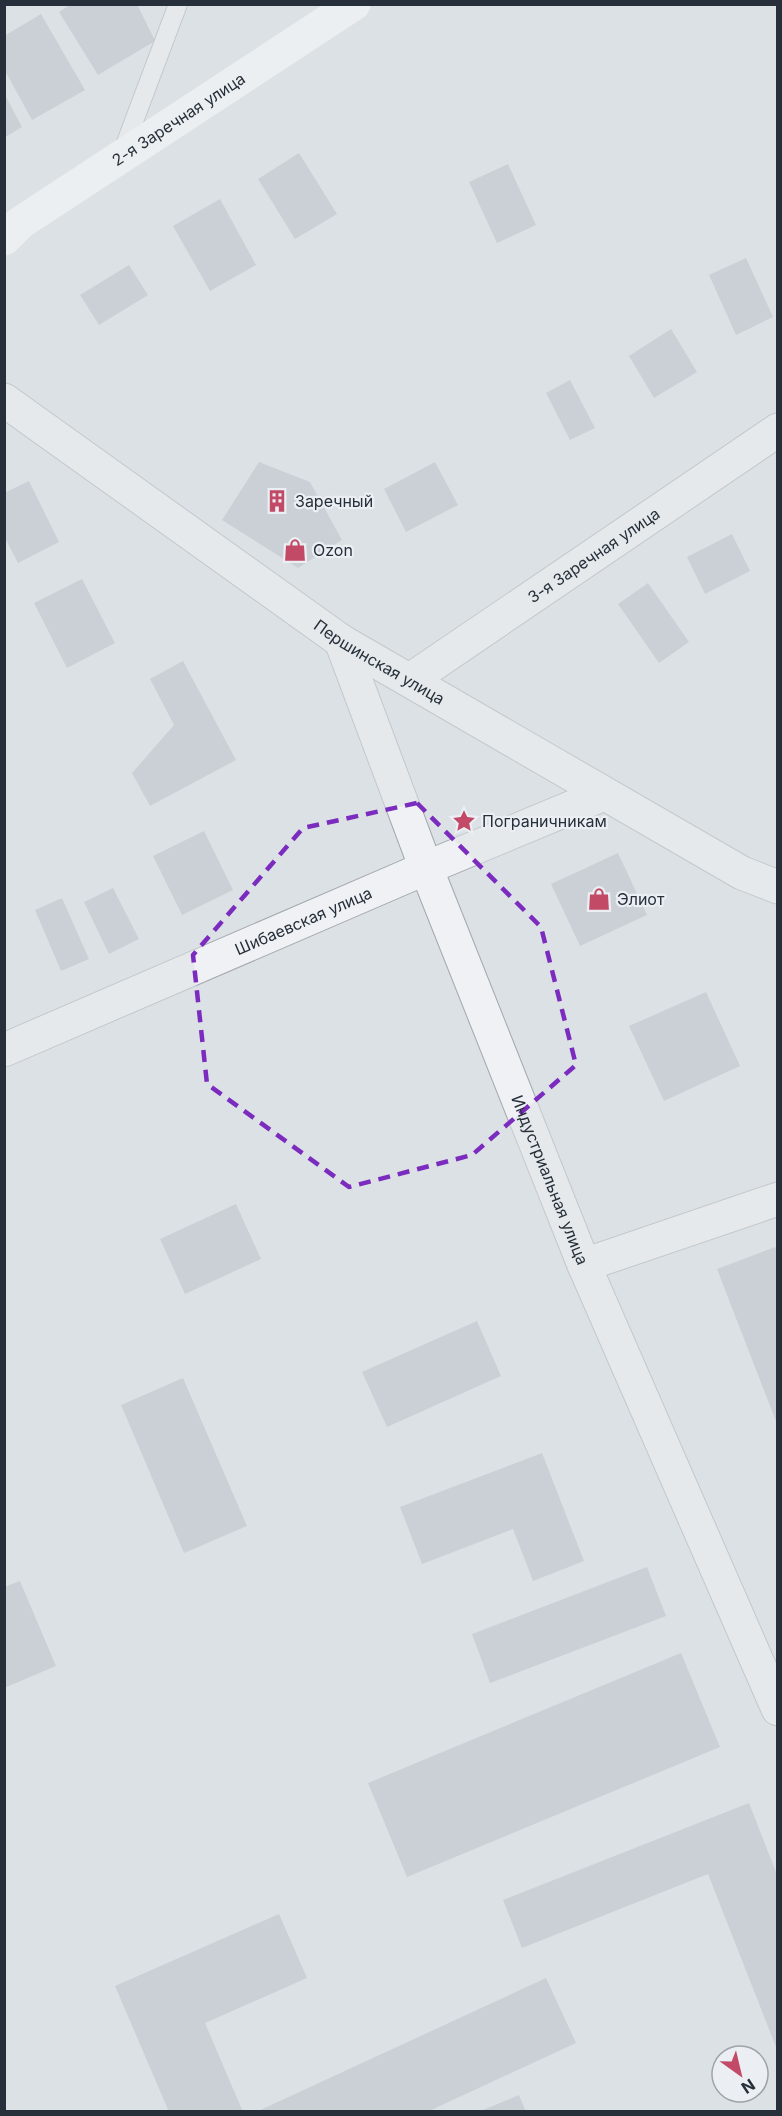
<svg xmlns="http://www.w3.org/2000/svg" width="782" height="2116" font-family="Inter,sans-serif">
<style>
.building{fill:#b4bac1}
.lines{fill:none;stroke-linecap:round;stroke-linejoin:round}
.service-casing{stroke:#a2a8ae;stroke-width:20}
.minor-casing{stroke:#a2a8ae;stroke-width:35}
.tertiary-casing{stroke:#a2a8ae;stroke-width:35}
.service{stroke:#eff1f4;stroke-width:18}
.minor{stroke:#eff1f4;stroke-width:33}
.tertiary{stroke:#eff1f4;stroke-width:33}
.secondary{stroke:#fff;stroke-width:33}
.marked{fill:none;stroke:#7b2cbf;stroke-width:4.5;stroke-dasharray:12 8;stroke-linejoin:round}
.labels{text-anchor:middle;stroke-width:4.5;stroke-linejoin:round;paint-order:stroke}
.street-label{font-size:16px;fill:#27303a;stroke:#ebeff3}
.poi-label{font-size:16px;fill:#27303a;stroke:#ebeff3;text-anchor:start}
</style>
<rect width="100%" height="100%" fill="#dce1e5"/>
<!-- building -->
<path class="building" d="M71 4H137L155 41 98 75 59 12Z
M41 14 85 90 32 120 4 69V36Z
M4 93 22 127 4 138Z
M299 153 337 214 295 239 258 179Z
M508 164 536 225 497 243 469 182Z
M220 199 256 265 210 291 173 226Z
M746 258 773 317 736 335 709 275Z
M129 265 148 295 99 325 80 295Z
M671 329 697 372 654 398 629 356Z
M570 380 595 428 570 440 546 393Z
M259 462 310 482 342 540 298 568 222 520Z
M435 462 458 505 406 532 384 489Z
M29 481 59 542 18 563 4 536V493Z
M732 534 750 571 705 594 687 557Z
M82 579 115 643 67 668 34 603Z
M648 583 689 642 659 663 618 604Z
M183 661 236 760 150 806 132 773 174 725 150 679Z
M204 831 233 890 182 915 153 856Z
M618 853 647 915 580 946 551 884Z
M113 888 139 939 109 954 84 902Z
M62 898 89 959 61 971 35 910Z
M706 992 740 1066 664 1101 629 1026Z
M236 1204 261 1259 185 1294 160 1239Z
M775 1247 778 1252 777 1424 717 1269Z
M477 1321 501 1376 387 1427 362 1372Z
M183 1378 247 1526 184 1553 121 1405Z
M542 1453 584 1561 533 1581 513 1529 422 1564 400 1507Z
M647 1567 666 1616 490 1683 472 1634Z
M20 1581 56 1666 4 1688V1587Z
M681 1653 720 1747 407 1877 368 1783Z
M749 1803 778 1877V2052L708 1874 522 1948 503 1900Z
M279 1914 307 1978 205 2023 243 2112H169L115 1986Z
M546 1978 576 2043 427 2112H256Z
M519 2095 526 2112H481V2111Z"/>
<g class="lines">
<!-- service casing -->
<g class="service-casing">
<path id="service" d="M122 153 178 4"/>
</g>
<!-- minor casing -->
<g class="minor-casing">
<g id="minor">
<path id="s1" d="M341 641 426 868 584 1265 778 1709"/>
<path id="s2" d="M410 680 778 430"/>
<path id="s3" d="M4 1050 426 868 604 794"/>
<path d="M584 1265 778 1199"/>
</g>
</g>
<!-- tertiary casing -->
<g class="tertiary-casing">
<g id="tertiary">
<path id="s4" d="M4 400 341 641 742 873 778 887"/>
</g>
</g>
<!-- service -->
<use href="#service" class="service"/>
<!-- minor -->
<use href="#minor" class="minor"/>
<!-- tertiary -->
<use href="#tertiary" class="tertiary"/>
<!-- secondary -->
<path class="secondary" id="s5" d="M4 239 20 223 354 4"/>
</g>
<!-- marked area -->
<path d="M0 0H782V2116H0ZM417 803 541 927 576 1065 472 1155 349 1187 207 1084 193 955 303 828Z" fill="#dce1e5" fill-opacity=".55" fill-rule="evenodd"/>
<path class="marked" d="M417 803 541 927 576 1065 472 1155 349 1187 207 1084 193 955 303 828Z"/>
<!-- icons -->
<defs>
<g id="building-bare" transform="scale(1.8)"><path d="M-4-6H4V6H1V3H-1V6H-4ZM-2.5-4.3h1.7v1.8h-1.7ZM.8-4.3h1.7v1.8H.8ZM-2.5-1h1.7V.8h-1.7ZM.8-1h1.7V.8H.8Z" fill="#c24a66" stroke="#ebeff3" stroke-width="2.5" paint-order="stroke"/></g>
<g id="shop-bare" transform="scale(1.8)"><path d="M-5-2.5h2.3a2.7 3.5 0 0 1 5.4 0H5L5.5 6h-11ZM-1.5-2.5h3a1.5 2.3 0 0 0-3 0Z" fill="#c24a66" stroke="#ebeff3" stroke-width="2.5" paint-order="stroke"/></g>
<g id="sight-bare" transform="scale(1.8)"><path d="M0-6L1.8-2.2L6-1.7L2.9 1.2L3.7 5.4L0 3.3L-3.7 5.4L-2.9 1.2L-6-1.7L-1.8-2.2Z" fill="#c24a66" stroke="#ebeff3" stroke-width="2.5" paint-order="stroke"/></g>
</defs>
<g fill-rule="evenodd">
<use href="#building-bare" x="277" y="501"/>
<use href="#shop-bare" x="295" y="550"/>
<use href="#sight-bare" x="464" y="821"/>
<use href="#shop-bare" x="599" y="899"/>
</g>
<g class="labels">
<!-- street labels -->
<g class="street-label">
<text dy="6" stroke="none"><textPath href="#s5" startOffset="212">2-я Заречная улица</textPath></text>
<text dy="6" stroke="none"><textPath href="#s2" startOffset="222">3-я Заречная улица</textPath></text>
<text dy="6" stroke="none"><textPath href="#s4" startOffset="458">Першинская улица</textPath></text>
<text dy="6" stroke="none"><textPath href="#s3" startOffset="326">Шибаевская улица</textPath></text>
<text dy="6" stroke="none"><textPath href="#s1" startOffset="578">Индустриальная улица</textPath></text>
</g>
<!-- poi labels -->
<g class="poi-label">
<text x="295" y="507">Заречный</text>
<text x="313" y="556">Ozon</text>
<text x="482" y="827">Пограничникам</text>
<text x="617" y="905">Элиот</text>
</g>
</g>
<!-- border -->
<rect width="782" height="2116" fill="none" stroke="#27303a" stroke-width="12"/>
<!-- north arrow -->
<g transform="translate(740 2074) rotate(146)"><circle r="28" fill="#ebeff3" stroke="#9da3a9" stroke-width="1.5"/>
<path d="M0-4.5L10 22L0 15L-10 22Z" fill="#c24a66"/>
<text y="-9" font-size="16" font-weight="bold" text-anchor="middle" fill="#27303a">N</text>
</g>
</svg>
